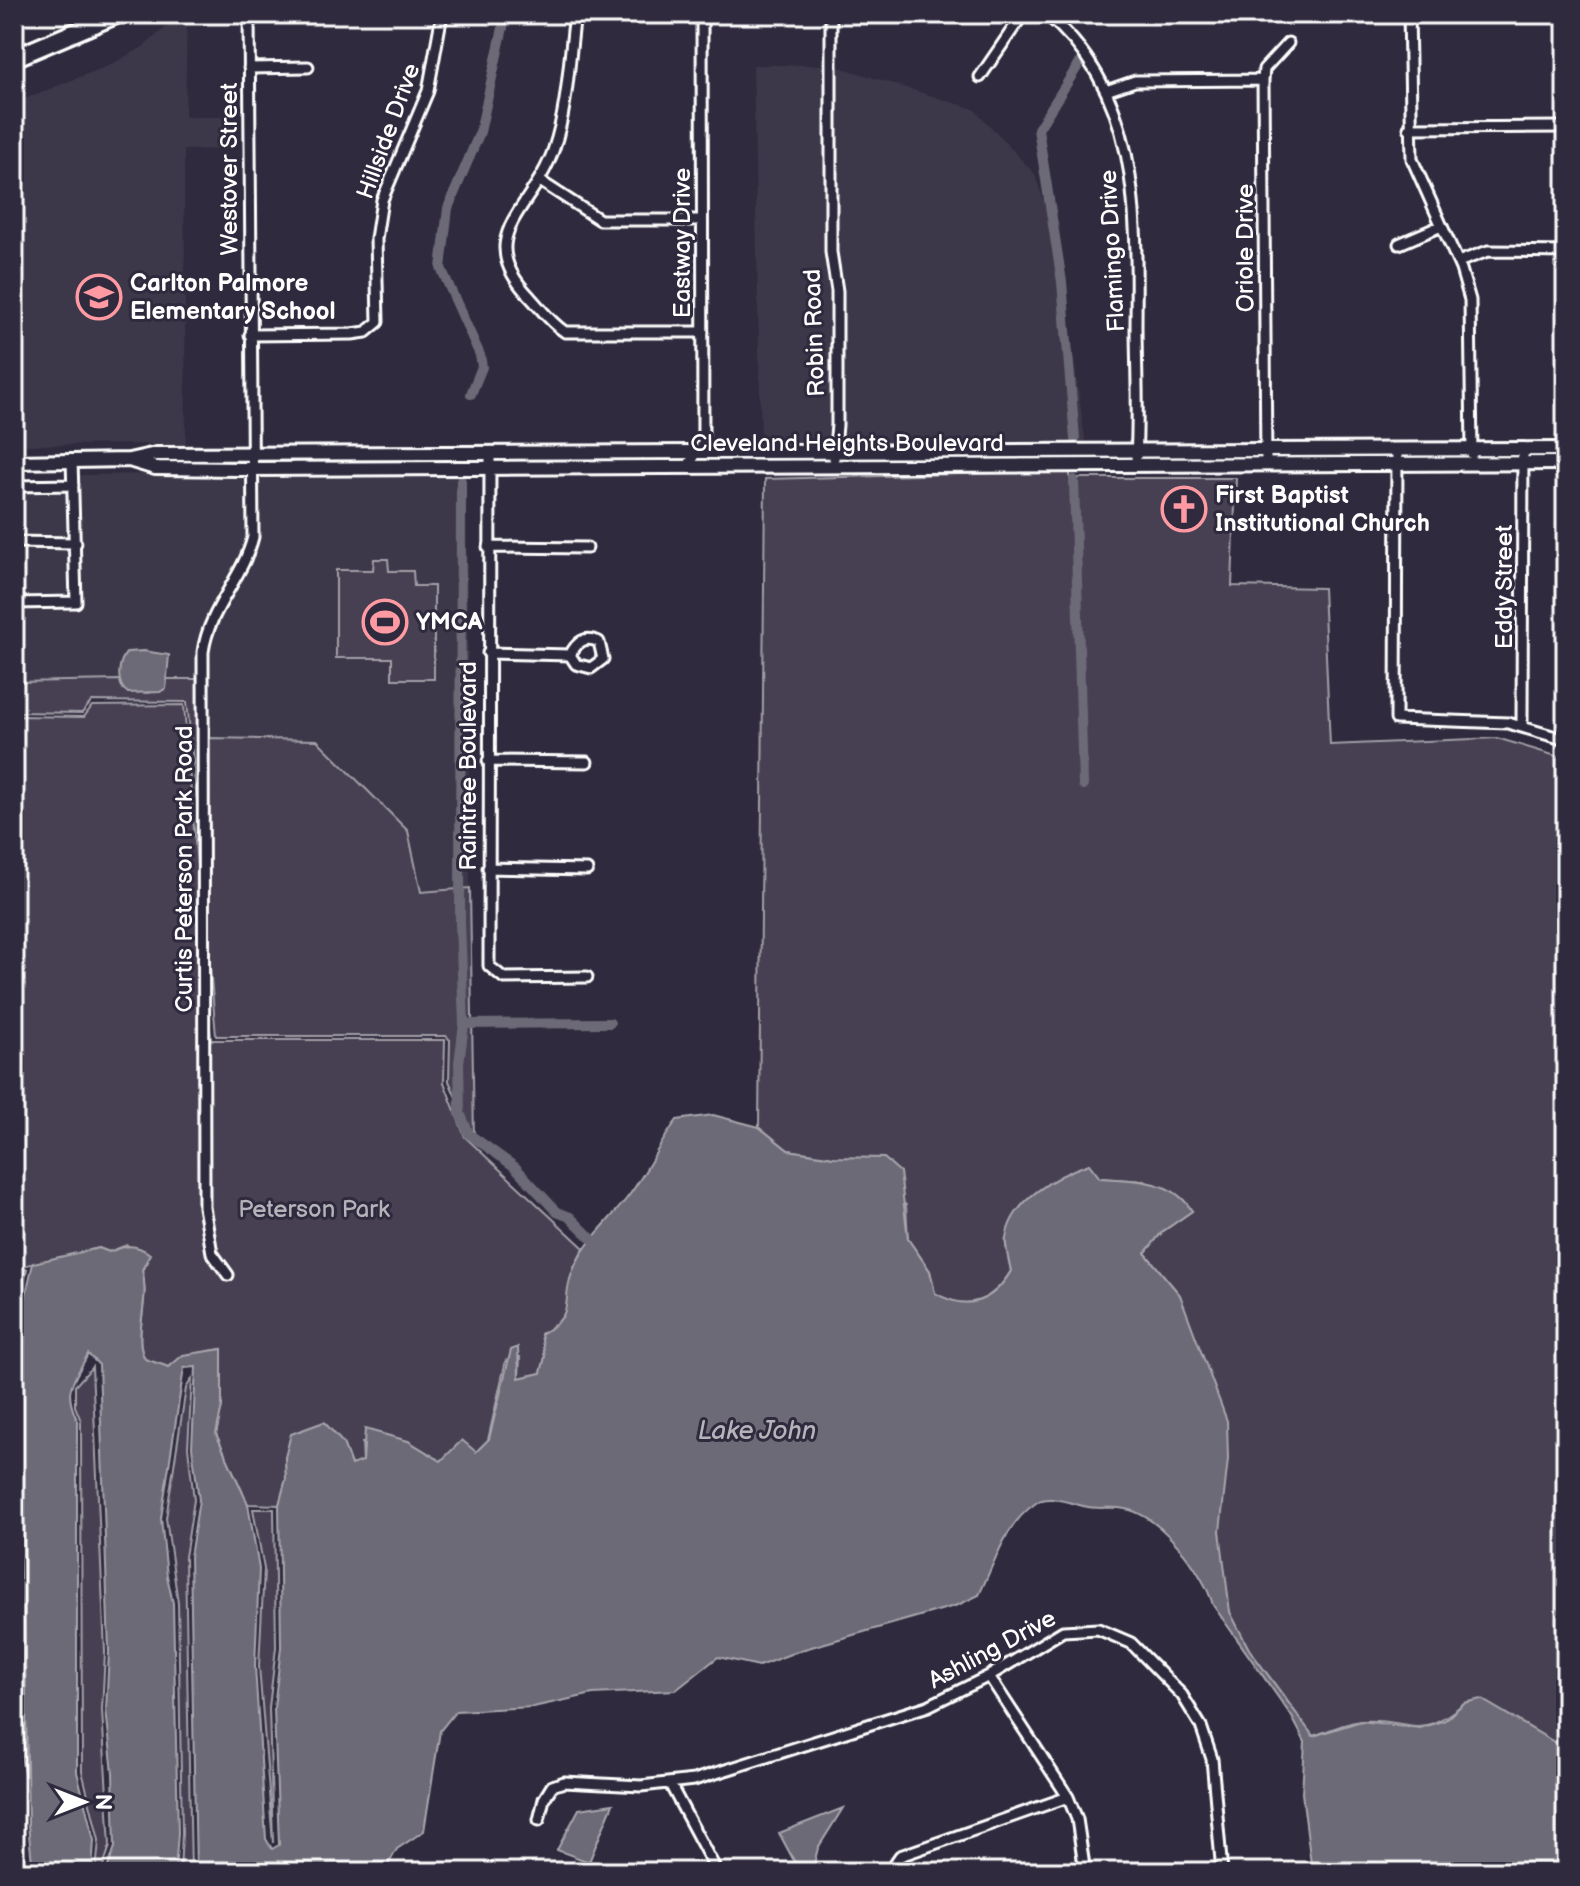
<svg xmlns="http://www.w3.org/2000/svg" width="1580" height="1886" font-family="'Balsamiq Sans',sans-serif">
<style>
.built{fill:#3c3749}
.green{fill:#464152;stroke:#a2a0a8;stroke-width:2}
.water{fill:#6d6a77;stroke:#a7a6ad;stroke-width:2}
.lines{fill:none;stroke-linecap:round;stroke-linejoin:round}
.canal{stroke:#6d6a77;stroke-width:10}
.street-casing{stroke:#fff;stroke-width:15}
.secondary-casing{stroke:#fff;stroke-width:18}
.highway-casing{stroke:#fff;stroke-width:22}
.street{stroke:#2f2a3d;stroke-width:9}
.secondary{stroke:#2f2a3d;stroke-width:12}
.highway{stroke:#2f2a3d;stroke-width:16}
.labels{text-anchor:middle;stroke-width:6;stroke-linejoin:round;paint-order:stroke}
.street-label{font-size:24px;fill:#fff;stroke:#2f2a3d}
.poi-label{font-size:24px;font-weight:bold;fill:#fff;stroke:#2f2a3d;text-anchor:start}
.park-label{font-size:24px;fill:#b5b3ba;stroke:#2f2a3d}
.water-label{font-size:26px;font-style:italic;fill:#b6b4bb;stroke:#2f2a3d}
</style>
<rect width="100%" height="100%" fill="#2f2a3d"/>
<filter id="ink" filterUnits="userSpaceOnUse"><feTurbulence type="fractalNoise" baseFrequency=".0125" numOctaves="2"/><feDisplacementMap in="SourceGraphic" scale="16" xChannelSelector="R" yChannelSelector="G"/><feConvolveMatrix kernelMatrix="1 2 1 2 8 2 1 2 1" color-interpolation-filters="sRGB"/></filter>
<g filter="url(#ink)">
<!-- built -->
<path class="built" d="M181 14H187L185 117H230V149L184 150 186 444 14 445V103L110 65 143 47Z
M753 65H825L831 447 761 448Z
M836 66 974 109 1034 173 1057 237 1086 446 842 447Z
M466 472 470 888 421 892 408 831 317 740 209 738V652L211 634 228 596 256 550 257 473Z
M246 473 248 536 242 554 218 592 200 631 198 679H167L169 661 160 652 144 651 128 652 122 659 120 680 14 682V608L76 607 81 602 78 475Z
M69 490 71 538 14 537V491Z
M14 547 71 548V598H14Z"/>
<!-- green -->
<path class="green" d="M1070 471V478H1236L1232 586 1323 588 1330 745 1497 738 1566 759V1749L1464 1703C1417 1743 1411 1718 1362 1721 1346 1722 1328 1731 1313 1736 1287 1706 1241 1650 1230 1612 1223 1585 1219 1535 1220 1507L1180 1295 1145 1253 1162 1232 1192 1211 1145 1181 1100 1178 1005 1240 1011 1271C992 1302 967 1312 935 1293L930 1271 908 1239 906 1205 833 1157 788 1150 759 1127 765 479Z
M374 559H388L389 571H413L414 586H434V679H392V658H336V570H373Z
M167 679H198V813L187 702 92 701 82 713 14 712V682L120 680 123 689 148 693 166 689Z
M184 705 211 1040H445L444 1082 465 1137 584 1248C579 1258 572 1269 571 1279 565 1310 572 1316 541 1334L545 1357 541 1373 519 1378 520 1357 506 1360 488 1440 476 1452 442 1462 408 1441 362 1443 363 1462 351 1465 343 1443 285 1457 286 1479 279 1505 248 1504 216 1434 222 1406 221 1349 183 1356 169 1367 145 1360C132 1336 151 1301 142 1270L148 1262 127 1245 109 1252 99 1248 14 1268V716L84 717 92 706Z
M209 738 317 740 408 831 421 892 470 888 474 1140 449 1081 450 1040 446 1036H216L209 954Z
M27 1269 14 1330V1272Z
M92 1367 105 1652 102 1710 110 1846 101 1872H96L99 1840 82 1771 81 1421 75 1406V1386Z
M192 1379 188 1447 194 1500 185 1557 191 1872H180L182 1833 178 1603 166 1518 186 1388Z
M253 1509H274L276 1647 269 1708 273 1843 259 1666 264 1569Z
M14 1515 19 1540 25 1777 14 1719Z"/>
<!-- water -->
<path class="water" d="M144 651 169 655 166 688 160 692 128 693C115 685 118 662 127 652Z
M713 1115 759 1127 788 1150 833 1157 884 1158 900 1172 908 1239 930 1271 935 1293C967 1312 993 1302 1011 1271 1009 1261 1005 1248 1006 1239 1010 1201 1057 1175 1089 1164L1100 1178C1133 1180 1174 1179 1192 1211L1162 1232 1145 1253 1180 1295 1227 1421 1228 1459 1220 1531 1230 1612 1249 1649 1313 1736 1361 1721 1420 1728 1445 1720 1464 1703 1481 1699 1566 1749V1872H1312L1302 1793 1305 1742 1292 1717 1213 1605C1204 1572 1160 1515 1125 1509 1111 1506 1097 1510 1083 1506 1069 1503 1048 1494 1036 1503 1004 1525 995 1563 979 1595L958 1605 801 1650 759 1666 718 1657 676 1690 593 1694 533 1707 456 1711 440 1731 424 1831 397 1849 384 1872H196L190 1557 199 1500 192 1447 196 1367 184 1368 161 1518 167 1576 173 1603 178 1833 175 1872H106L115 1847 113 1773 106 1710 109 1652 99 1365 88 1354C74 1382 62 1388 77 1420V1772L94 1840 92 1872H33L28 1825 23 1540 14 1489V1347L33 1263 99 1248 109 1252C126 1245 135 1243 150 1254L142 1270C151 1301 132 1336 145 1359L169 1367 183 1355 222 1349V1406L216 1434 248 1504 259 1569 255 1666 266 1839 272 1849 279 1845 274 1708 281 1647 279 1505 286 1479 285 1457 291 1434 324 1422 343 1443 351 1465 363 1461 365 1429 408 1441 441 1461 462 1440 476 1452 489 1439 511 1350 518 1347 519 1378 541 1373 545 1357 541 1334C578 1313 560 1305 572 1273 583 1243 608 1223 627 1198 646 1174 658 1145 677 1120Z
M613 1804 589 1862 557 1850 579 1809Z
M843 1808 818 1848 812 1872H800L779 1833Z"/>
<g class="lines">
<!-- canal -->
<path class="canal" d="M471 394 482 367 480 355 441 268 448 208 480 132 506 14
M1075 439 1062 282 1038 129 1079 64
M1074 480 1083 785
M461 481 460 923 464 1024 459 1063 460 1113 469 1134 515 1167 557 1212 570 1217 592 1239
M464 1024 610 1023"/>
<!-- street casing -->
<g class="street-casing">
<path id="street" d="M575 14C569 58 568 106 554 148 534 210 470 235 530 297 541 309 551 323 565 332H703
M831 14V252L837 291V425L834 458
M1046 14C1140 90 1137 214 1136 323 1136 368 1139 413 1136 457
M1409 14 1412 159 1461 269 1470 300 1472 454
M249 68 308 67
M980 77 1023 14
M1106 91 1135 81 1263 80
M1409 128 1566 127
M540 181 600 220H702
M1399 244 1441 226
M1458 262 1488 251 1566 252
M250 335 352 334 366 332 378 322 376 239 382 200 428 91 442 14
M1397 449 1396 719 1508 723 1566 740
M490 453 489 966 504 978 587 977
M1266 462 1263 80 1264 69 1288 43
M687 467 703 444 702 14
M14 486 73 485
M14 542 76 543
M488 547 587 548
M14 603 76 602 72 460
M488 653 570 655 576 664 591 668 603 659 599 642C585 635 577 642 570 655
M1522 725 1523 449
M488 761 587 762
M488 868 587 870
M228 1275 212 1253 204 1207 203 652C209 608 243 578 253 537L249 14
M989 1676 1068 1797 1077 1819 1085 1872
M670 1784 717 1872
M539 1820 544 1799 552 1786 564 1782 641 1786 694 1780 928 1706 989 1676 1063 1631 1098 1629 1131 1643 1182 1695 1201 1726 1212 1759 1222 1872
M889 1872 900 1856 1068 1797"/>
</g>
<!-- secondary casing -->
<g class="secondary-casing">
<path id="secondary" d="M132 461 155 468 240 469 1566 463
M14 462 129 460 156 454 1566 449"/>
</g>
<!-- highway casing -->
<g class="highway-casing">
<path id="highway" d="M14 58 118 14"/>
</g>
<!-- street -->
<use href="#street" class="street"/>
<!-- secondary -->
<use href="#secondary" class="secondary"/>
<!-- highway -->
<use href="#highway" class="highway"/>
</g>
</g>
<!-- icons -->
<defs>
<g id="school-ring" transform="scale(2.3)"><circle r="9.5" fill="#2f2a3d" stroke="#ff9aa2" stroke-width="1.5"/><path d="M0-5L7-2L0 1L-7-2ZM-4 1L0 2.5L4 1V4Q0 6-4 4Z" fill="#ff9aa2"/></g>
<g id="church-ring" transform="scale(2.3)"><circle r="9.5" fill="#2f2a3d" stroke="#ff9aa2" stroke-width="1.5"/><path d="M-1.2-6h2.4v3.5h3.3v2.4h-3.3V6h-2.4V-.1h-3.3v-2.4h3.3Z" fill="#ff9aa2"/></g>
<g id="stadium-ring" transform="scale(2.3)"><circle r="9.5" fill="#2f2a3d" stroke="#ff9aa2" stroke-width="1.5"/><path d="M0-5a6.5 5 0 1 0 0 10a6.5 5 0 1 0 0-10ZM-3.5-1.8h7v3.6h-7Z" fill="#ff9aa2"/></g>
</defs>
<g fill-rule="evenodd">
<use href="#school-ring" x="99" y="297"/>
<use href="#church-ring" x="1184" y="509"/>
<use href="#stadium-ring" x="385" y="622"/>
</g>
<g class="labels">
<!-- street labels -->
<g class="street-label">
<text transform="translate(388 131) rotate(-70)" y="8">Hillside Drive</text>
<text transform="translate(229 169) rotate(-90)" y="8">Westover Street</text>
<text transform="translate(682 243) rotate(-90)" y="8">Eastway Drive</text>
<text transform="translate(1245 248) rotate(-90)" y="8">Oriole Drive</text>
<text transform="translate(1112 251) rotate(-93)" y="8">Flamingo Drive</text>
<text transform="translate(814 333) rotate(-92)" y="8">Robin Road</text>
<text x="847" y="451">Cleveland Heights Boulevard</text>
<text transform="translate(1504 587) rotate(-90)" y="8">Eddy Street</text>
<text transform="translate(468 766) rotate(-90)" y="8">Raintree Boulevard</text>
<text transform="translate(184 869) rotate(-90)" y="8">Curtis Peterson Park Road</text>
<text transform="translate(992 1649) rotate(-28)" y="8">Ashling Drive</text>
</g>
<!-- poi labels -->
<g class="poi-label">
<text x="130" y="291">Carlton Palmore<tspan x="130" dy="28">Elementary School</tspan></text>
<text x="1215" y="503">First Baptist<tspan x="1215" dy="28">Institutional Church</tspan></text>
<text x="416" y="630">YMCA</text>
</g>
<!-- park labels -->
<g class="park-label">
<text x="314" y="1217">Peterson Park</text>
</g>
<!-- water labels -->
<g class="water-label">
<text x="757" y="1439">Lake John</text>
</g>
</g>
<!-- margin -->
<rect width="1580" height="1886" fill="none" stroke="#2f2a3d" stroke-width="48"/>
<rect x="24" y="24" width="1532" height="1838" fill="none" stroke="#fff" stroke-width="3" filter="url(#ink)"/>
<!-- north arrow -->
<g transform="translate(84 1802) rotate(90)" stroke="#2f2a3d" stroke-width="6" paint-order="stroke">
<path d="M0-6L14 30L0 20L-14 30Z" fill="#ffffff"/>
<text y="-12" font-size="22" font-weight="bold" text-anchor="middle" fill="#ffffff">N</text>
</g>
</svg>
